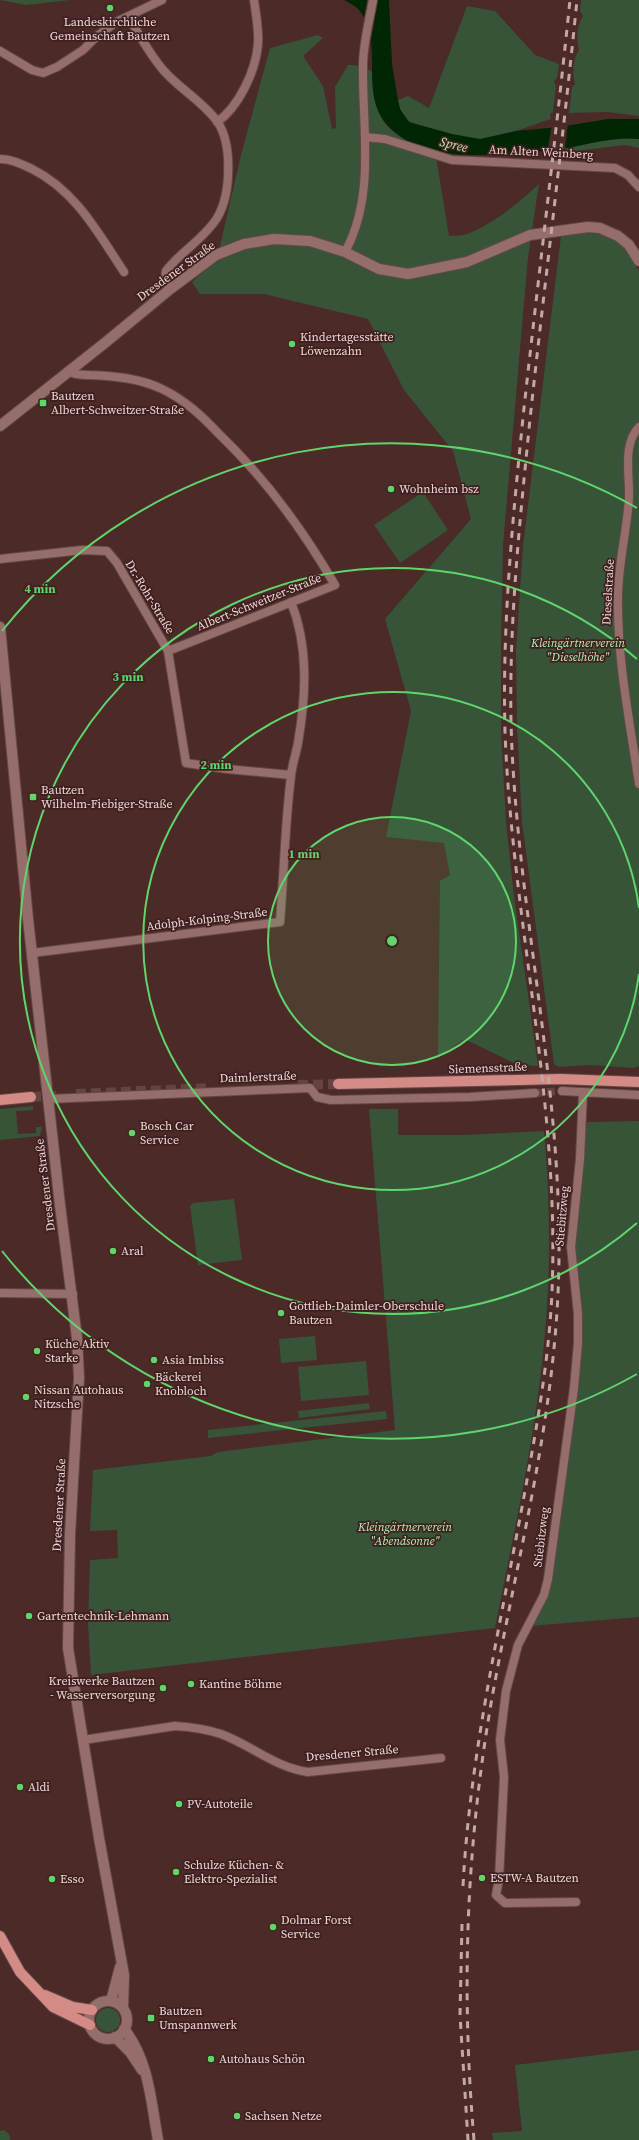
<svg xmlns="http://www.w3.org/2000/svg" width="639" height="2140" font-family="'Source Serif 4',serif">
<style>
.green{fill:#375439}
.water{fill:#002704}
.pier{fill:#4b2a27}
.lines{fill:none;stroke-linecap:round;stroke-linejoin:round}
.street-tunnel{stroke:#634441;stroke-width:8;stroke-dasharray:8 4;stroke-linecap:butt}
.primary-tunnel{stroke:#634441;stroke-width:10;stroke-dasharray:10 5;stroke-linecap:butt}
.street-casing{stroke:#644847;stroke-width:10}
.secondary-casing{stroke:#644847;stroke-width:12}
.primary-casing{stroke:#644847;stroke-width:12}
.street{stroke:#956e6b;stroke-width:8}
.secondary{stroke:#956e6b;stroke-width:10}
.primary{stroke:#d58b85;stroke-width:10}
.rail{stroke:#c2a9a7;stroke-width:3;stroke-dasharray:7 7;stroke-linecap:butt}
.ring{fill:none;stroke:#5fd56b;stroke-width:2}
.poi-dot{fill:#5fd56b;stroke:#3f201e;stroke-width:1.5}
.labels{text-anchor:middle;stroke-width:3.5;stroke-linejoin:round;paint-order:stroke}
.poi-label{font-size:12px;fill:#edd7d5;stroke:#3f201e;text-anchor:start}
.street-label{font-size:12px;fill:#edd7d5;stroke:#3f201e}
.park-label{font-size:12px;font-style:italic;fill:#b3f2b5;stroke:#3f201e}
.water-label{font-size:13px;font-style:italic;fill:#b2f2b5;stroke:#3f201e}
.centre{fill:#5fd56b;stroke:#3f201e;stroke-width:2}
.ring-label{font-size:12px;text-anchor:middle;font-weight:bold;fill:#5fd56b;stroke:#3f201e;stroke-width:3.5;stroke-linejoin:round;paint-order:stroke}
</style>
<rect width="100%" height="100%" fill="#4b2a27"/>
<!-- green -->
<path class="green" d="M0 0H71L26 5Z
M581 0H639V116L607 112 569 113 572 87 575 84C572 73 573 59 579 50 576 39 577 25 583 16L580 11Z
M467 6 495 11 535 55 559 64 557 78 554 81 556 86 553 112 550 114 551 119C532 125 500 138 480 139 469 139 416 128 409 121 402 116 399 107 398 100L408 96 429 108Z
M318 35 323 38 303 56 323 86 332 129 336 128 335 87 348 65C357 65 365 66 372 72 376 127 386 132 435 151L449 236C455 235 462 236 467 234 494 224 518 203 539 184L528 257 503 545 501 649V731L506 822 514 896 538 1066 516 1064 464 1039 438 1057 440 881 450 875 444 843 386 837 411 711 385 619 471 519 453 451 404 390 368 319 264 294H200L192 282 217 259 241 155 270 48Z
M631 138 639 139V148L625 145 567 152 566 148 599 141Z
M583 232 608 235 624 248 639 271V1066L633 1068 591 1065 559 1067 554 1064 522 822 517 725 516 649 523 546 561 236Z
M423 492 448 530 400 563 374 525Z
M33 1106V1110L16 1111 18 1134 36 1133V1127H42L40 1136 0 1140V1109Z
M369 1109H398V1135H464L544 1131C550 1198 551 1266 545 1333 537 1431 514 1531 495 1628L91 1675 88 1623 90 1560 118 1558 117 1530 90 1531 93 1470 211 1456 218 1452 395 1430Z
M639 1121V1617L530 1626 546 1596 576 1389 573 1254 574 1221 587 1122Z
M234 1199 242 1259 241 1260 198 1265 190 1206 193 1203Z
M315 1336 317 1360 281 1363 279 1339Z
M366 1361 369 1395 301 1401 298 1367Z
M369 1403 370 1409 299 1418 298 1411Z
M386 1411 387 1419 208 1438V1430Z
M96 2020a12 12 0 1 1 24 0a12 12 0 1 1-24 0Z
M639 2050V2140H493L492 2133 522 2131 515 2065Z
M4 2130 9 2134 10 2140H0V2131Z"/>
<!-- water -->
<path class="water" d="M344 0H389L392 64 398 100 400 109 409 122 452 134 480 139 516 131 559 127 608 119H639V139C612 136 587 145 561 149 550 151 539 151 528 152 484 156 423 162 389 127 357 94 386 43 359 10 356 6 349 3 344 0Z"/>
<!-- pier -->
<path class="pier" d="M367 0H378L369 52 370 36 363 23Z
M568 123 565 147 567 150 547 152 552 125Z"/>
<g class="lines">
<!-- street-tunnel -->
<path class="street-tunnel" d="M535 1093 562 1091"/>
<!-- primary-tunnel -->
<path class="primary-tunnel" d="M298 1085 338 1084
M76 1094 210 1088
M31 1097 57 1096"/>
<!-- street casing -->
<g class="street-casing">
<path id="street" d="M129 18C140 36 150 55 164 71 180 89 202 101 217 121 233 144 231 195 217 218 204 239 181 251 166 271L165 278 169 290
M0 51 32 70 43 73 57 67 83 50 97 36 118 21 162 0
M217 122C239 107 256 70 258 44 259 30 256 14 254 0
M365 137 385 139 452 160 615 168 628 175 639 187
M0 159C12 159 21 164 32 169 76 191 98 233 124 272
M345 252C376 195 362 128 363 66 363 44 369 22 373 0
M69 370C74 376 81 374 89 375 114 376 139 378 162 389 185 400 202 416 219 434 265 478 303 530 335 585L168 651
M639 427C622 444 630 476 629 498 627 531 618 564 618 597 617 660 630 723 639 784
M0 559 82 550 107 551 117 563 168 651 186 763 227 769 291 775
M32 953 280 922C284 873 285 824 291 776 292 765 296 754 298 743 306 696 309 647 291 602
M562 1091 639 1095
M48 1099 310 1088 317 1097 331 1100 470 1097 535 1093
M0 1293 73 1294
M83 1740 175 1726C191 1727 206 1729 221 1734 251 1745 276 1768 308 1772L441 1758
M576 1902 505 1903 496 1895 499 1879 504 1777 500 1740 506 1691 518 1645 544 1595 548 1579 574 1388 578 1343V1314L571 1247 580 1159 583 1092"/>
</g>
<!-- secondary casing -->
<g class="secondary-casing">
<path id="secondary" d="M0 426 106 342 169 290 216 255 244 244 274 239 310 241 345 252 379 269 408 274 467 262 530 235 588 227 600 228 618 236 629 245 639 261
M0 627 28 919 60 1205 77 1338 79 1378 70 1534 68 1648 99 1838 124 1975 123 2008
M111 2001 120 1967
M89 2020a19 19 0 1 1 38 0a19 19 0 1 1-38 0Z
M124 2029C149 2060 151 2102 158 2140
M115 2037 130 2052 142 2070"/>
</g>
<!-- primary casing -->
<g class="primary-casing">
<path id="primary" d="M338 1084 560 1079 639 1082
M0 1100 31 1097
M0 1936 20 1972 53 2007 90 2025
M45 1995 73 2007 92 2010"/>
</g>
<!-- street -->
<use href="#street" class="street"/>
<!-- secondary -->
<use href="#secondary" class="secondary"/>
<!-- primary -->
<use href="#primary" class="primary"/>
<!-- rail -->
<path class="rail" d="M463 1886C470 1753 501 1622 525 1491 537 1425 549 1359 552 1292 560 1103 512 919 505 732 502 623 513 516 524 408 539 272 556 136 570 0
M462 1924 460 2015 468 2140
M474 2140C461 1989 466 1847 492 1698 516 1564 552 1429 558 1293 567 1100 516 913 511 722 509 620 520 520 530 419 545 280 563 140 577 0"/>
</g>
<!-- distance rings -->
<circle cx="392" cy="941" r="124" fill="#5fd56b" fill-opacity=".12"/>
<g class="ring">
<circle cx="392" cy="941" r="124"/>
<path d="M639 974A249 249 0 1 1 639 908"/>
<path d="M637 1223A373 373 0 1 1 637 659"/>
<path d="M637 1374A498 498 0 0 1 2 1251M2 631A498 498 0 0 1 637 508"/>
</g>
<!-- markers -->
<g class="poi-dot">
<circle cx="110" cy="8" r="4"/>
<circle cx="292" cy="344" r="4"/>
<rect x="39" y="399" width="8" height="8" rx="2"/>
<circle cx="391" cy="489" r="4"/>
<rect x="29" y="793" width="8" height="8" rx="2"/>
<circle cx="132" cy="1133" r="4"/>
<circle cx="113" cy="1251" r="4"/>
<circle cx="281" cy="1313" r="4"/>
<circle cx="37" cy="1351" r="4"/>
<circle cx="154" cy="1360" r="4"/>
<circle cx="147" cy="1384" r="4"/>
<circle cx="26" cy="1397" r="4"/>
<circle cx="29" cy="1616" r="4"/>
<circle cx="191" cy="1684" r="4"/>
<circle cx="163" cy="1688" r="4"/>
<circle cx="20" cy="1787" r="4"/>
<circle cx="179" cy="1804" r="4"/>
<circle cx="176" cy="1872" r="4"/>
<circle cx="482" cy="1878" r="4"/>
<circle cx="52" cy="1879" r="4"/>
<circle cx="273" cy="1927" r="4"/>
<rect x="147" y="2014" width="8" height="8" rx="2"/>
<circle cx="211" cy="2059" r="4"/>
<circle cx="237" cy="2116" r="4"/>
</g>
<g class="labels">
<!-- poi labels -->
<g class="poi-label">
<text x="110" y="26" text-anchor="middle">Landeskirchliche<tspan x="110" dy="14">Gemeinschaft Bautzen</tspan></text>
<text x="300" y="341">Kindertagesstätte<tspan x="300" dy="14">Löwenzahn</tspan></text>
<text x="51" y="400">Bautzen<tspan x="51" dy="14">Albert-Schweitzer-Straße</tspan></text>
<text x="399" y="493">Wohnheim bsz</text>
<text x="41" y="794">Bautzen<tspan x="41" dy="14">Wilhelm-Fiebiger-Straße</tspan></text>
<text x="140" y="1130">Bosch Car<tspan x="140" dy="14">Service</tspan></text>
<text x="121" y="1255">Aral</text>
<text x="289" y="1310">Gottlieb-Daimler-Oberschule<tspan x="289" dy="14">Bautzen</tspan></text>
<text x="45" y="1348">Küche Aktiv<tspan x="45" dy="14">Starke</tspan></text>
<text x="162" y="1364">Asia Imbiss</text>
<text x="155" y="1381">Bäckerei<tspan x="155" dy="14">Knobloch</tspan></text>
<text x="34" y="1394">Nissan Autohaus<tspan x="34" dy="14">Nitzsche</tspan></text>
<text x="37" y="1620">Gartentechnik-Lehmann</text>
<text x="155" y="1685" text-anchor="end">Kreiswerke Bautzen<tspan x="155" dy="14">- Wasserversorgung</tspan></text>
<text x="199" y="1688">Kantine Böhme</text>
<text x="28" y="1791">Aldi</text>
<text x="187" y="1808">PV-Autoteile</text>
<text x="184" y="1869">Schulze Küchen- &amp;<tspan x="184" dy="14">Elektro-Spezialist</tspan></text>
<text x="490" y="1882">ESTW-A Bautzen</text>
<text x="60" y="1883">Esso</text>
<text x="281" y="1924">Dolmar Forst<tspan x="281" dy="14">Service</tspan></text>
<text x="159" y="2015">Bautzen<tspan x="159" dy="14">Umspannwerk</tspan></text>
<text x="219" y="2063">Autohaus Schön</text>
<text x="245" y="2120">Sachsen Netze</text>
</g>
<!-- street labels -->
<g class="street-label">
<text transform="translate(541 152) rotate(3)" y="4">Am Alten Weinberg</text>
<text transform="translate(176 271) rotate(-36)" y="4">Dresdener Straße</text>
<text transform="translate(608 592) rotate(-87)" y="4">Dieselstraße</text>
<text transform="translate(150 597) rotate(59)" y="4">Dr.-Rohr-Straße</text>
<text transform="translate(259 602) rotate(-22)" y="4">Albert-Schweitzer-Straße</text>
<text transform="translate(207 919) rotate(-7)" y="4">Adolph-Kolping-Straße</text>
<text transform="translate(488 1068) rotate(-2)" y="4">Siemensstraße</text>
<text transform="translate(258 1077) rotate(-2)" y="4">Daimlerstraße</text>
<text transform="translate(45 1185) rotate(-97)" y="4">Dresdener Straße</text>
<text transform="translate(562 1216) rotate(-85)" y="4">Stiebitzweg</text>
<text transform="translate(59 1505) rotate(-87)" y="4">Dresdener Straße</text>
<text transform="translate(541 1537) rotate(-83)" y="4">Stiebitzweg</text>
<text transform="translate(352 1753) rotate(-5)" y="4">Dresdener Straße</text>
</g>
<!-- park labels -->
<g class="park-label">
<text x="578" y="647">Kleingärtnerverein<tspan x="578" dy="14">"Dieselhöhe"</tspan></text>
<text x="405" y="1531">Kleingärtnerverein<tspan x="405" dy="14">"Abendsonne"</tspan></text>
</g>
<!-- water labels -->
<g class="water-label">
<text transform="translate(454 144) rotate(14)" y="5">Spree</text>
</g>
</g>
<circle cx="392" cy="941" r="6" class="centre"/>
<g class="ring-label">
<text x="40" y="593">4 min</text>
<text x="128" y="681">3 min</text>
<text x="216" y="769">2 min</text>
<text x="304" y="858">1 min</text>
</g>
</svg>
